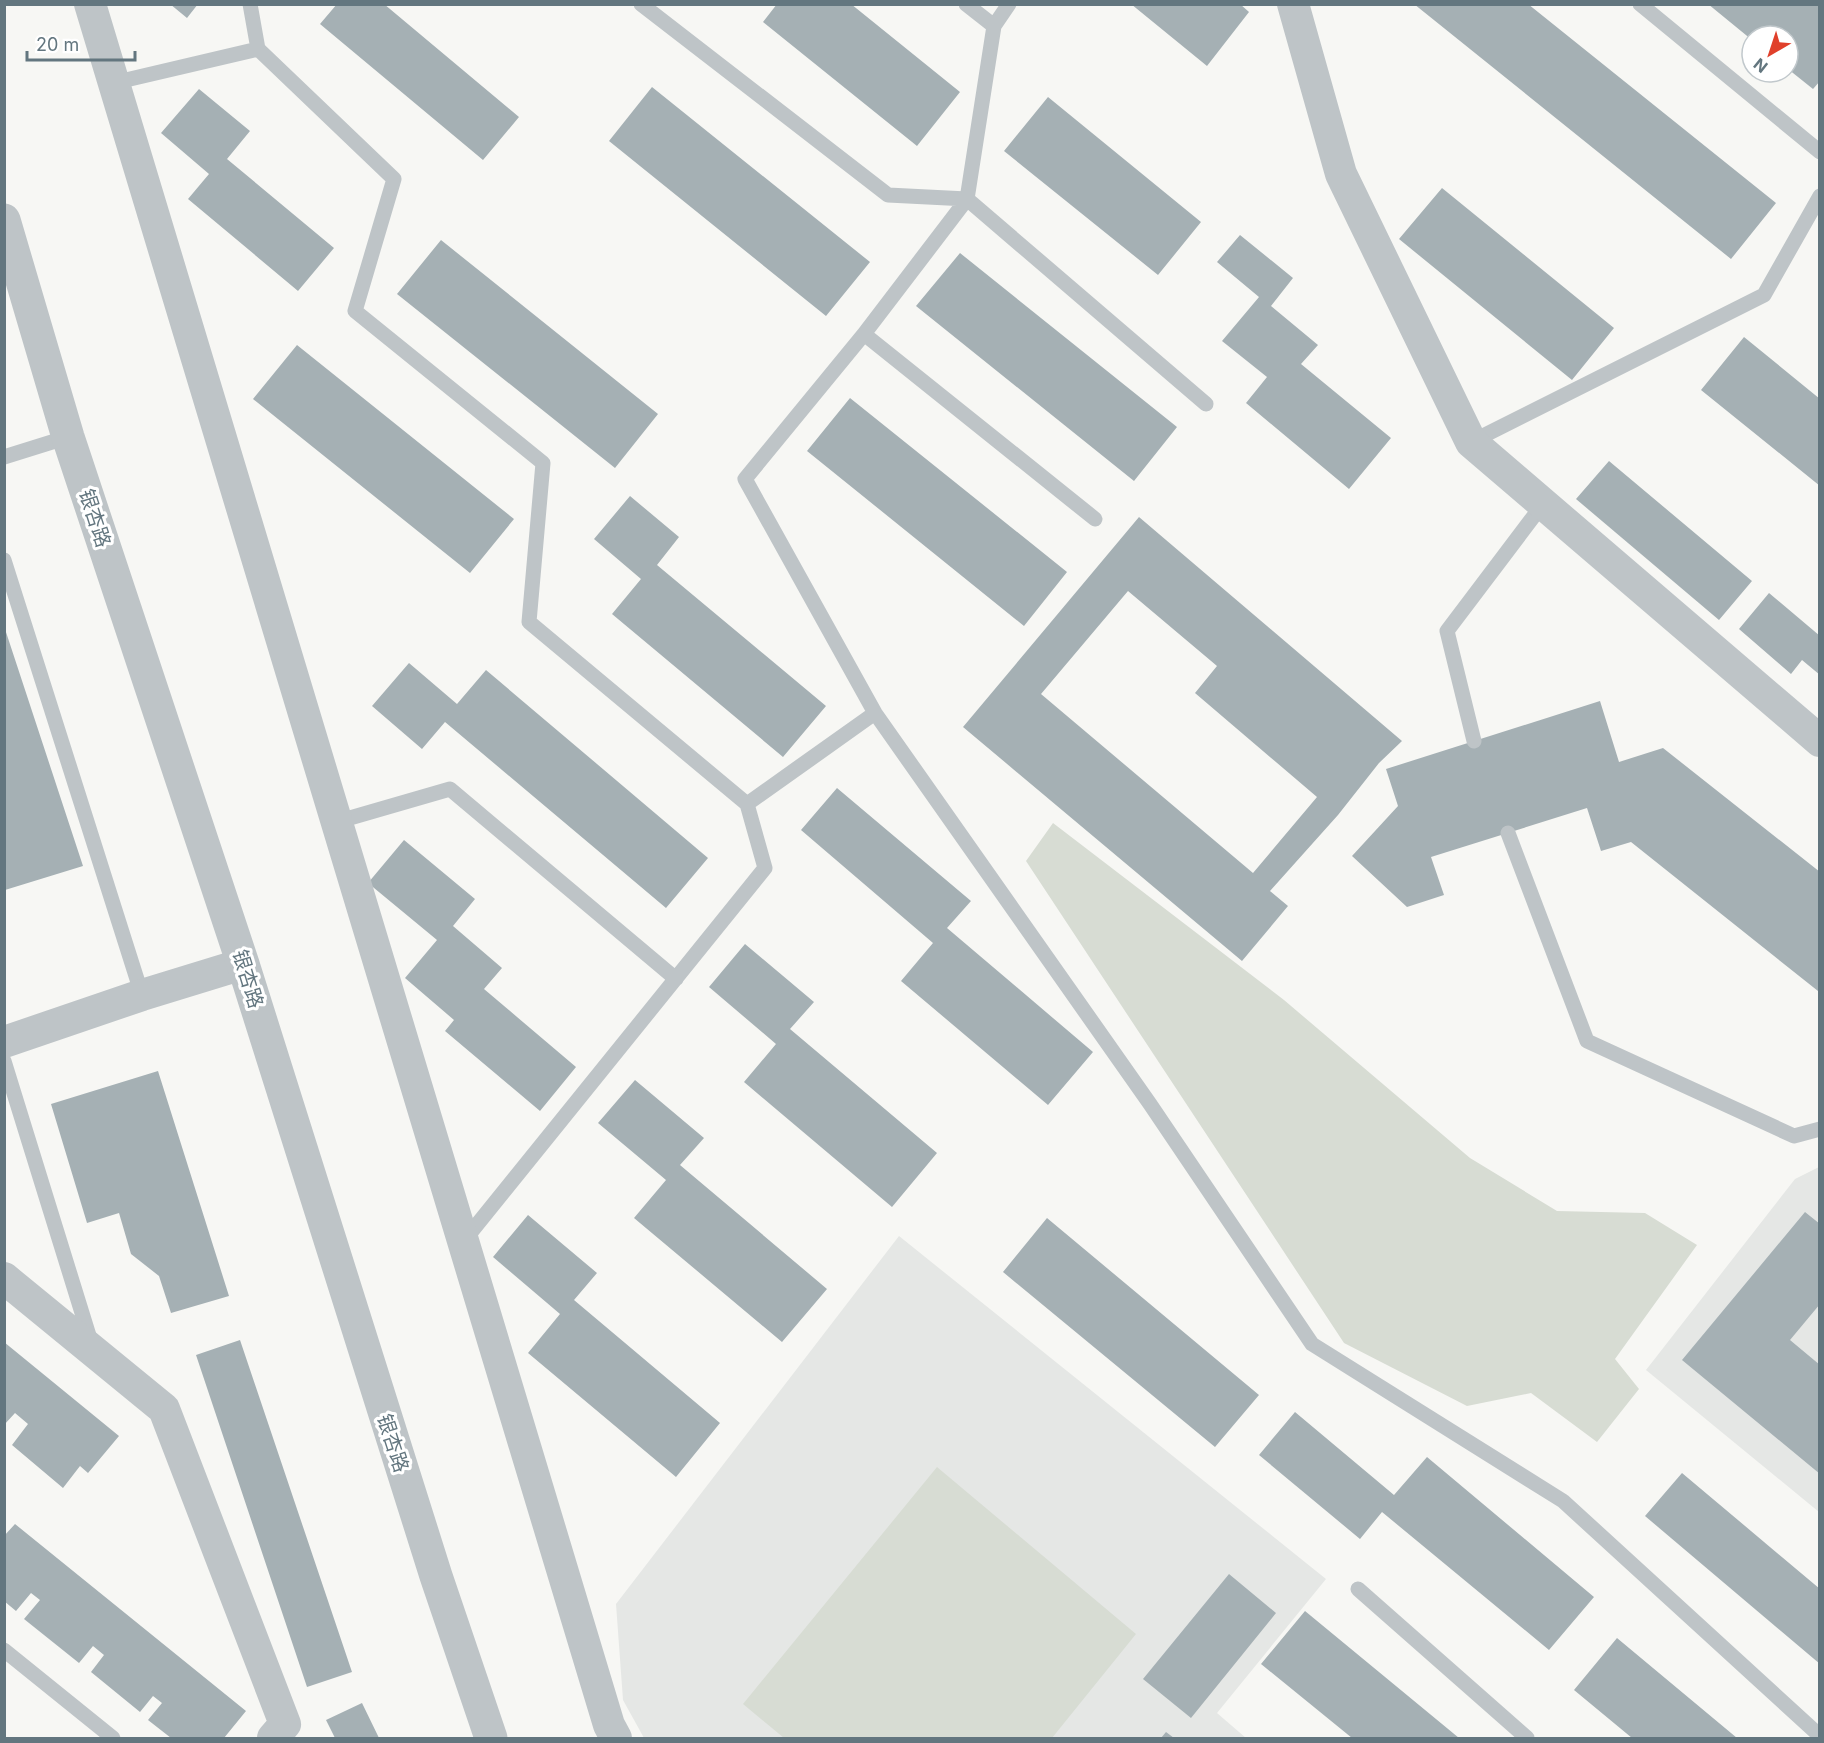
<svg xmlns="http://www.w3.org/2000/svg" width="1824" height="1743" font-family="Inter,'Noto Sans SC',sans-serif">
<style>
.built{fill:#e5e7e5}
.green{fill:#d7dcd3}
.building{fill:#a5b0b4;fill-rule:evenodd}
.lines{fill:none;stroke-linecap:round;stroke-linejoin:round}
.service{stroke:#bec4c7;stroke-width:15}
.minor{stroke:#bec4c7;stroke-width:32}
.tertiary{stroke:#bec4c7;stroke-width:33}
.labels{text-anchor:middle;stroke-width:6;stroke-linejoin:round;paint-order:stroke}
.street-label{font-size:20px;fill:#63767f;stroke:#fff}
</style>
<rect width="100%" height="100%" fill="#f7f7f4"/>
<!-- built -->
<path class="built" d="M1819 1167V1512L1646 1370 1795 1179Z
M899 1236 1326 1579 1217 1713 1246 1738H644L623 1700 616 1604Z"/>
<!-- green -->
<path class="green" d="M1053 823 1284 1000 1470 1158 1557 1211 1645 1213 1697 1245 1615 1359 1639 1389 1597 1442 1531 1393 1467 1406 1344 1343 1026 861Z
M937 1467 1136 1634 1052 1738H784L743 1704Z"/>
<!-- building -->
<path class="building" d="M170 4H198L187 18Z
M337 4H384L519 117 483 160 320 24Z
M777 4H851L960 92 917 146 763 22Z
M1131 4H1240L1249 12 1207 66Z
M1414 4H1528L1776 203 1731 259Z
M1708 4H1820V81L1813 89 1788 69V36H1752V40Z
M652 87 870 262 826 316 609 141Z
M199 89 250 131 227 159 334 248 298 291 188 199 209 174 161 133Z
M1048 97 1201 222 1158 275 1004 151Z
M1442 188 1614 328 1572 380 1399 239Z
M1240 235 1293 278 1271 306 1318 345 1301 364 1391 438 1349 489 1246 403 1267 377 1222 341 1259 297 1217 262Z
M441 240 658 414 615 468 397 294Z
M960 253 1177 427 1134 481 916 306Z
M1744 337 1820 399V486L1701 390Z
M297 345 514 519 470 573 253 399Z
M850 398 1067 572 1024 626 807 451Z
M1609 461 1752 581 1719 620 1576 499Z
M630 496 679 537 657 565 826 706 783 757 612 614 641 579 594 539Z
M1139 517 1402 741 1379 763 1338 815 1270 891 1288 906 1242 961 963 727ZM1128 591 1217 666 1195 693 1317 797 1253 873 1041 694Z
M1769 593 1820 636V675L1802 660 1791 674 1739 629Z
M4 626 83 866 5 890 4 888Z
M409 663 457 704 486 670 708 858 666 908 445 722 422 749 372 706Z
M1600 701 1619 762 1663 748 1820 872 1818 991 1631 842 1601 851 1587 808 1431 857 1444 895 1407 907 1352 856 1398 806 1386 769Z
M837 788 971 901 947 928 1093 1052 1048 1105 901 981 933 943 801 830Z
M404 840 475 899 453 926 502 968 484 989 576 1067 540 1111 445 1031 454 1020 405 978 437 940 368 883Z
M745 944 814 1002 790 1029 937 1153 892 1207 744 1082 776 1044 709 987Z
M158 1071 229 1296 171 1313 159 1276 131 1254 119 1213 87 1223 51 1104Z
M635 1080 704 1138 680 1165 827 1289 782 1342 634 1218 666 1180 598 1123Z
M1805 1212 1820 1224V1304L1790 1340 1820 1365V1474L1682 1360Z
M528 1215 597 1273 574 1300 720 1423 676 1477 528 1353 560 1314 493 1257Z
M1047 1218 1259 1395 1215 1447 1003 1272Z
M240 1340 352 1672 307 1687 196 1355Z
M4 1342 119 1436 88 1473 80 1466 63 1488 12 1445 28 1424 15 1413 4 1425Z
M1295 1412 1394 1495 1427 1457 1594 1597 1549 1650 1382 1512 1360 1539 1259 1455Z
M1682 1473 1820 1589V1664L1645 1516Z
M15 1524 246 1711 224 1738H171L148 1720 162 1703 153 1696 140 1712 91 1672 104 1655 93 1646 79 1663 24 1619 40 1600 31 1593 16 1611 4 1601V1536Z
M1229 1574 1276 1613 1191 1718 1143 1679Z
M1305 1611 1459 1738H1352L1261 1664Z
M1617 1638 1737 1738H1632L1574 1690Z
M362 1703 379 1738H335L326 1720Z
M1166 1732 1174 1738H1161Z"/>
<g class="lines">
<!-- service -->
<path class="service" d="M250 4 258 49 394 179 355 311 543 463 529 622 747 804 765 868 463 1242
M641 4 888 195 967 199 1206 404
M966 4 994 26 1009 4
M1640 4 1820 152
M994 26 967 199 864 334 1095 519
M113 83 258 49
M864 334 745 479 875 713 1150 1104 1312 1344 1563 1501 1820 1736
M1471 442 1764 295 1820 196
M4 457 68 437
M4 560 142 995
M1474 741 1447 631 1543 504
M747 804 875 713
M336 822 450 789 676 979
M1508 833 1587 1041 1794 1136 1820 1129
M4 1061 91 1342
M1358 1589 1527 1738
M4 1650 113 1738"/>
<!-- minor -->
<path class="minor" d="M90 4 609 1725 616 1738
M1293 4 1341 174 1471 442 1820 741
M4 1042 142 995 243 964
M4 1278 164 1409 285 1724 273 1738"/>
<!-- tertiary -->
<path class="tertiary" d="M4 220 68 437 243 964 436 1576 491 1738"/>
</g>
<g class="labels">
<!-- street labels -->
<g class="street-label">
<text transform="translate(95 518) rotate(72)" y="7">银杏路</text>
<text transform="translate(248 979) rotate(73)" y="7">银杏路</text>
<text transform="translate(393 1443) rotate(72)" y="7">银杏路</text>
</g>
</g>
<!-- border -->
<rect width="1824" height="1743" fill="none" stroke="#63767f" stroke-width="12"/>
<!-- north arrow -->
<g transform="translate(1770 54) rotate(219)"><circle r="28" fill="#ffffff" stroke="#c1c8cc" stroke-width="1.5"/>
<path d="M0-4.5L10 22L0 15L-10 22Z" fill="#e0402b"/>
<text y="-9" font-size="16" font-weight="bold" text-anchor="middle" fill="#63767f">N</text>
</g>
<!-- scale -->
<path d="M27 51v9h108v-9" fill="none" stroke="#63767f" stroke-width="3"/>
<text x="36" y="51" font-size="18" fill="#63767f" stroke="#ffffff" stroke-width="4.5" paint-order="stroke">20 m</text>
</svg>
